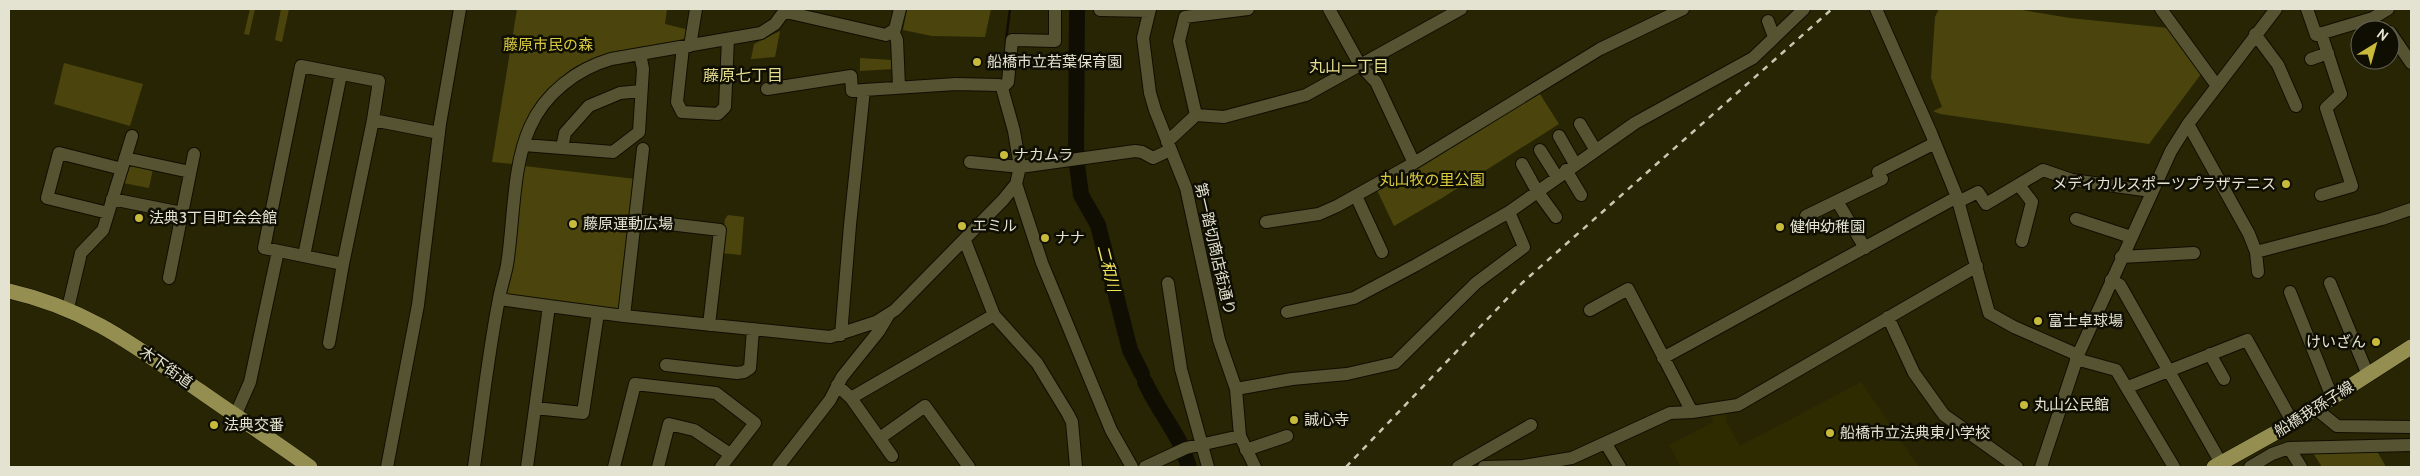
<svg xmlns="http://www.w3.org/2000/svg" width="2420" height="476" font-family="Cabin,'Noto Sans JP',sans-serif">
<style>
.built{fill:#2f2b01}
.green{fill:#4b450d}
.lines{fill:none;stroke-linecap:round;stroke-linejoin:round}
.stream{stroke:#100e03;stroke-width:2.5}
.river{stroke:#100e03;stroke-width:16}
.minor-casing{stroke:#100e00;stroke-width:14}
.major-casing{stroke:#100e00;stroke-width:16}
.minor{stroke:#565333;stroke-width:12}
.major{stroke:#948e50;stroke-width:15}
.rail{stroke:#c8c7b2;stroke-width:2.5;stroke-dasharray:6 6;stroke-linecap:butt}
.poi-dot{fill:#c8bb3b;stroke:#0f0e03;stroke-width:2}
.labels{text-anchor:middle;stroke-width:5;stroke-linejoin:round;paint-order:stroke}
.park-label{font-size:15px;fill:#dacc3e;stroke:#0f0e03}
.poi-label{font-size:15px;fill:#e4e3d1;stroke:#0f0e03;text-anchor:start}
.street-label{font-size:15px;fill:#e4e3d1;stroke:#0f0e03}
.neighbourhood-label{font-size:16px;fill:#e5de8f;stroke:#0f0e03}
.water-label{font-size:16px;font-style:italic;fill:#f4e65d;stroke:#0f0e03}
</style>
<rect width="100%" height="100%" fill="#282505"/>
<!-- built -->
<path class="built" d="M1861 382 1919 467H1681L1669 445 1713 422 1711 415 1727 413 1726 421 1740 446Z"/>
<!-- green -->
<path class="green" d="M250 9H255L249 35 244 34Z
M281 9H289L282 42 275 40Z
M517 9H667L665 24 689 30 685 41C651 46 582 51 560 80 542 105 529 137 514 164L492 162Z
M907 9H991L985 37 932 36 903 30Z
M1939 9H2016L2070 18 2168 28 2201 74 2149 144 1940 114 1933 111 1942 107 1931 78 1935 17Z
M780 31 775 57 751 59 754 44Z
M860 58 893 60V69L860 71Z
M64 63 143 84 130 126 54 104Z
M1538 91 1559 124 1442 198 1394 226 1376 188Z
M134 165 153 169 149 188 123 183 127 169Z
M524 166 636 179 621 312 504 296Z
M728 215 744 217 741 255 721 253 725 219Z
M2377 451 2386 467H2322L2313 453Z"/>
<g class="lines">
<!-- stream -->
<path class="stream" d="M1006 40 1010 9"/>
<!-- river -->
<path class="river" d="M1076 157 1077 9
M1077 164 1081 195 1098 225 1130 350 1142 374
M1145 382C1155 404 1169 422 1180 443
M1184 453 1189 467"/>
<!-- minor casing -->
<g class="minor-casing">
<path id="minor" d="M1150 9 1143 38 1150 93 1155 110 1186 188 1219 340 1236 389 1240 436 1255 467
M1329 9 1360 65 1376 82 1414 163
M1876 9 1931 133 1957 197 1989 313 2014 327 2078 355
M2161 9 2217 86
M2307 9 2316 35 2373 18 2388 9
M1100 10 1149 11
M786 12 886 35 895 29 900 9
M1768 21 1774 37
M893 31 897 40 899 86
M2390 32 2411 63
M2255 34 2278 65 2296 106
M690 46 696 9
M683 47 677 102 682 112 718 114 725 107 728 39
M2311 59 2328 53
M1002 88 1008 82 1012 40 1055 41V9
M767 89 851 76 852 91 864 90
M1196 115 1224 117 1306 95 1461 9
M373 120 343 264 264 248 301 66 379 81 373 120 439 133
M1580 124 1595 149
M2188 124 2249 234 2256 252 2258 272
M1559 136 1575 164
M1167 142 1196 115 1179 41 1185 17 1248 9
M524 145 613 152 639 132 643 69 640 54
M562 148 565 133 589 106 620 93 641 91
M643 149 624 316 830 337 876 322 895 310 1003 200 1016 184 1020 167 1135 151 1142 152 1153 158 1170 150
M1540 150 1557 177
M125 158 190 172
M1522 164 1537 191 1556 217
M1566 170 1581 195
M1016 184 1042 263 1111 430 1132 467
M2019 185 2032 202 2022 241
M2321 195 2352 186 2326 108 2341 94 2321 33
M1356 196 1382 252
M112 199 182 213
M1837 201 1865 248
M1958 202 1978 192 1986 204 2043 170 2072 180 2151 191
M108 213 47 198 59 153 122 169
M1806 216 1882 179 1878 172 1935 143
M2076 219 2131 237
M635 220 720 230 709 325
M1266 222 1319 214 1337 206 1414 163 1600 49 1683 9
M965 241 994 315 1037 363 1068 414 1072 422 1076 467
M2256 252 2382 219 2411 209
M304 256 341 74
M2121 257 2194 253
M169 278 194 154
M2111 280 2120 285 2221 463
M1168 283 1181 369 1208 467
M2330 283 2368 375
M2290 292 2332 397
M499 299 549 306 527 467
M549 306 624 316
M68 308 81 253 103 230 132 136
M1590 310 1628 289 1692 412
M1287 312 1354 298 1416 265 1509 212
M1888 317 1914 373 1944 415 2017 467
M841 335 850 225 864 90 956 84 999 85 1002 88 1014 131 1020 167 970 162
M329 343 343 264
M2210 354 2224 379
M1663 358 1957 197
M2076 359 2116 370 2174 467
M666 365 737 373 744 372 750 368 753 329
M837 385 851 398 892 456
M2128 387 2247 340 2293 423
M1236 389 1292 379 1347 374 1395 363 1476 283 1524 247 1509 212 1635 123 1753 58 1804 9
M851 398 994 315
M535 408 583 413 598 313
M2315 408 2337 426 2411 427
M235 416 250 382 278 251
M880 438 925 406 969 467
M1606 444 1620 467
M2289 448 2301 467
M1246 450 1287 436
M387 467 418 305 440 124 460 9
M474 467C482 411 488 354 499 299 501 287 505 276 507 265 514 222 512 167 530 127 545 93 577 69 611 59L761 33 775 24 786 9
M614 467 635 384 716 393 755 423 721 467
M658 467 669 424 694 430 730 454
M778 467 830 400 842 377 879 331 888 316
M1145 467 1186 448 1240 436
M1458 467 1531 425
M1484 467 1523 466 1572 458 1670 413 1692 412 1738 405 1977 266
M2041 467 2078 355 2171 151 2188 124 2276 9
M2250 467 2272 454 2289 448 2411 445"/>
</g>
<!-- major casing -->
<g class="major-casing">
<path id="major" d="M9 291C88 309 135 346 200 391 237 417 274 441 310 467
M2214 467 2293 423 2411 347"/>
</g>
<!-- minor -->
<use href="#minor" class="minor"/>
<!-- major -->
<use href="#major" class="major"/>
<!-- rail -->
<path class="rail" d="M1346 467 1522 283 1832 9"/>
</g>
<!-- markers -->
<g class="poi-dot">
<circle cx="977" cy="62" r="5"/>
<circle cx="1004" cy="155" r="5"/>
<circle cx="2286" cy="184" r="5"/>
<circle cx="139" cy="218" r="5"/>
<circle cx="573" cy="224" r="5"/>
<circle cx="962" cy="226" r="5"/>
<circle cx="1780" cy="227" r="5"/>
<circle cx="1045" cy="238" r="5"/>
<circle cx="2038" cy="321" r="5"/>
<circle cx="2376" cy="342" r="5"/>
<circle cx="2024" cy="405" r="5"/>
<circle cx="1294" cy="420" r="5"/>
<circle cx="214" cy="425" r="5"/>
<circle cx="1830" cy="433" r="5"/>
</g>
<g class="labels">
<!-- park labels -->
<g class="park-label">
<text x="548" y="50">藤原市民の森</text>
<text x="1432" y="185">丸山牧の里公園</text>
</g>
<!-- poi labels -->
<g class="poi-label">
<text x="987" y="67">船橋市立若葉保育園</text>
<text x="1014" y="160">ナカムラ</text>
<text x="2276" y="189" text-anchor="end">メディカルスポーツプラザテニス</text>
<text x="149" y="223">法典3丁目町会会館</text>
<text x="583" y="229">藤原運動広場</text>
<text x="972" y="231">エミル</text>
<text x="1790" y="232">健伸幼稚園</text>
<text x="1055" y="243">ナナ</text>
<text x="2048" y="326">富士卓球場</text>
<text x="2366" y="347" text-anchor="end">けいざん</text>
<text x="2034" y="410">丸山公民館</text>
<text x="1304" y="425">誠心寺</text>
<text x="224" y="430">法典交番</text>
<text x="1840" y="438">船橋市立法典東小学校</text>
</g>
<!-- street labels -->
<g class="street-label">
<text transform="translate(1215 249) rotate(77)" y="5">第一踏切商店街通り</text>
<text transform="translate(166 367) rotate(35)" y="5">木下街道</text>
<text transform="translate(2314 409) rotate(-32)" y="5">船橋我孫子線</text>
</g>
<!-- neighbourhood labels -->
<g class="neighbourhood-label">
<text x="1349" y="72">丸山一丁目</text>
<text x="743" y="81">藤原七丁目</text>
</g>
<!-- water labels -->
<g class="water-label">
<text transform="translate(1109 268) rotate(76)" y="6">二和川</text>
</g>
</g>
<!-- border -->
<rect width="2420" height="476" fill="none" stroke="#e4e3d1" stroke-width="20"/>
<!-- north arrow -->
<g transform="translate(2375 45) rotate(37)"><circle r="24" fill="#0f0e03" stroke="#646355"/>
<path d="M0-4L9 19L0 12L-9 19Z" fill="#c8bb3b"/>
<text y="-8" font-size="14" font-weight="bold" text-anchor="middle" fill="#e4e3d1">N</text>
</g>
</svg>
